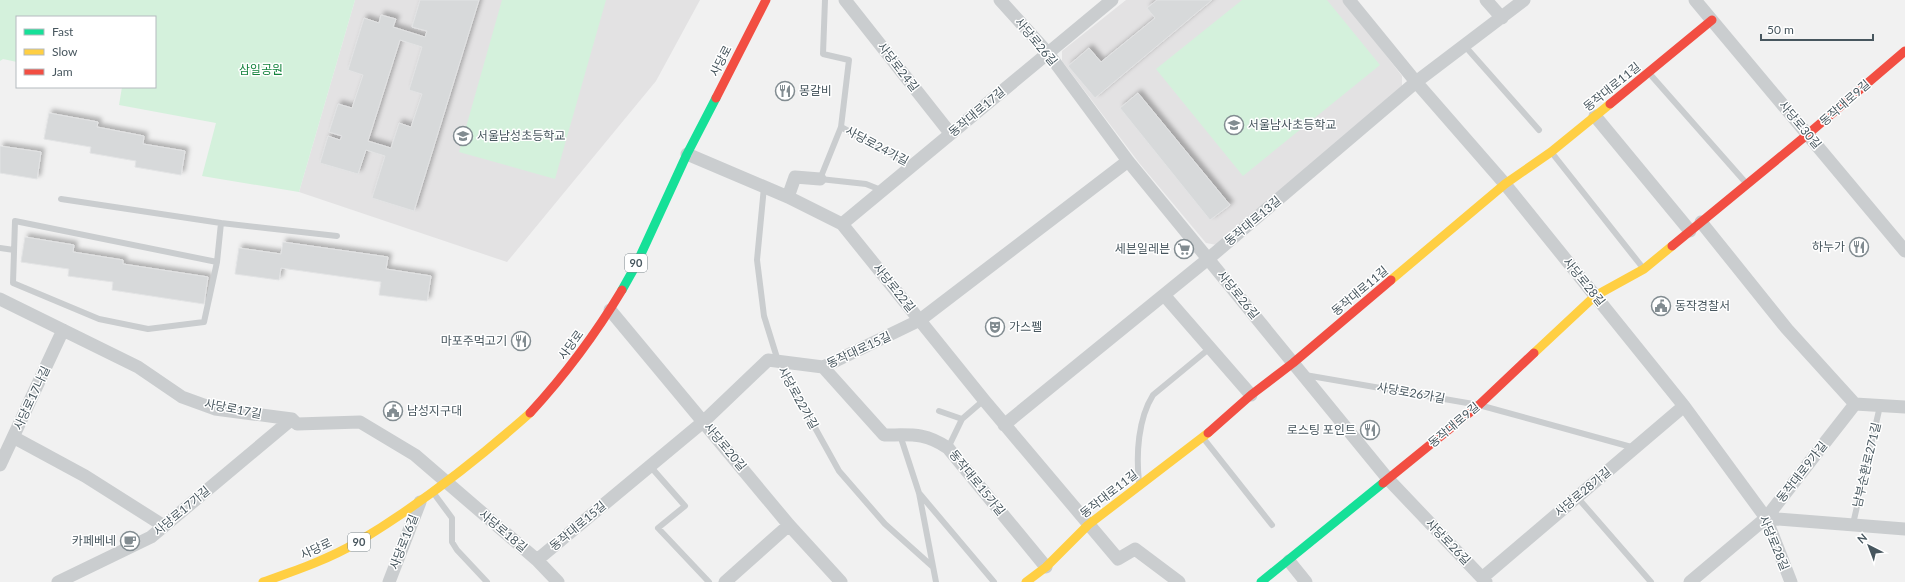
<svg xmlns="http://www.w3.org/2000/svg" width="1905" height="582" font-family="Lato,'Noto Sans KR',sans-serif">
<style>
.education{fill:#e3e2e3}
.green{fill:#d4f1dc}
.building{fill:#d7d9da;stroke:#e2e3e4;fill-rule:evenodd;filter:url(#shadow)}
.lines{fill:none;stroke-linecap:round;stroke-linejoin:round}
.lane{stroke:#cacdcf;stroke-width:6}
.street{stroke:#cacdcf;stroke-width:13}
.fast{stroke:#16e098;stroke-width:9}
.slow{stroke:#ffcf43;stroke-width:9}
.jam{stroke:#f24e42;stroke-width:9}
.labels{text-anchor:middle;stroke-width:3;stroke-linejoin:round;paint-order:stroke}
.shield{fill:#fff;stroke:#7e898e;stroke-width:1}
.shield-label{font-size:11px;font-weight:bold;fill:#47565e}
.street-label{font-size:12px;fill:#47565e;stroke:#fff}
.park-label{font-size:12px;fill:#14833d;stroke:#fff}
.poi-label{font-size:12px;fill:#47565e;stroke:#fff;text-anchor:start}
</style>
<defs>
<filter id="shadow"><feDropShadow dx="3.5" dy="-3.5" stdDeviation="2" flood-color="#0004"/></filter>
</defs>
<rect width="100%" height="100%" fill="#f1f1f1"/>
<!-- education -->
<path class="education" d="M355 0H700L656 81 507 262 299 192Z
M1126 0H1343L1402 76V87L1217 245 1206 243 1140 164 1062 61V51Z"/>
<!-- green -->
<path class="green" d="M0 0H355L299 192 202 176 216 123 119 105 122 87H155V17H17V62L3 59 0 61Z
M502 0H606L555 179 459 152Z
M1242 0H1327L1380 65 1243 176 1156 69Z"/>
<!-- building -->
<path class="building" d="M420 0H479L414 211 372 198 385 156 366 150 358 174 320 163 328 136 340 140 342 136 329 132 338 104 352 108 363 75 348 70 364 18 379 23 381 15 396 19 393 27 425 37 427 31 412 27ZM400 40 422 47 409 90 422 94 411 127 399 123 391 148 368 141Z
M1157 0H1212L1095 98 1068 66 1089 48 1101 62 1155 18 1147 8Z
M1138 93 1230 205 1210 220 1120 108Z
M49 113 98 122 97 127 144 136 143 144 185 151 181 175 135 167 136 161 90 153 91 147 44 139Z
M0 146 41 152 37 179 0 173Z
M25 237 74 245 73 252 123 260V264L208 277 204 304 112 290 113 282 68 276 69 269 21 262Z
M283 242 388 257 386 269 431 276 427 301 379 295 381 282 281 268 279 280 235 274 239 248 281 254Z"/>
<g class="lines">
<!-- lane -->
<path class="lane" d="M825 0 823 54 849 60 841 127 820 179 866 184 881 190
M1464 45 1539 130
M1649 73 1746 183
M841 127 913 166
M1552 153 1643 268
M764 187 757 260 764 316 778 361 839 471 885 524 933 567
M61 199 221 223 217 262
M15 221 217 262 204 322 148 329 99 319 13 283Z
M221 223 337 236
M0 248 14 250
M1305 375 1479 405 1635 448
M939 411 962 419 984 400
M900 435 919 493 936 582
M1204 439 1272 525
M948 448 962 419
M650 466 685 506 658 528 709 582
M1139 482C1136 454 1138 419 1153 395L1210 348
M919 493 994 582
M435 495 452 518V542L457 550 487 582
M1577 497 1651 582
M1853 524 1880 406"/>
<!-- street -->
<path class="street" d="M845 0 950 133
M1000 0 1048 53 1128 161 1388 479 1486 582
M1349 0 1416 82 1505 184 1684 406 1766 518 1791 582
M1486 0 1502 18
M1695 0 1905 251
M1595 116 1690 231
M687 154 788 197 842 224 984 400 1118 559 1135 549 1179 582
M788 197 795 177 820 179
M1701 222 1787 329 1855 404 1905 407
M842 224 1112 0
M1164 295 1251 395
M0 299 138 367 182 397 215 409 292 419 297 424 360 422 415 455 537 560 558 582
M610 310 789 525 841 582
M823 367 884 435C911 435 924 432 948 448L1046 567
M1004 425 1208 259 1416 82 1524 0
M13 437 85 476 164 526
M0 465 63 330
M1766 518 1905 529
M537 560 703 422 768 360 823 367 920 320 1128 161
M1289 561 1306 582
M1482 578 1684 406
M58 582 151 537 292 419
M389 582 420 502
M725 582 789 525
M1690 582 1766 518 1855 404"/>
<!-- fast -->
<path class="fast" d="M622 290 636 265 687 154 716 98
M1261 582 1383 483"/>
<!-- slow -->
<path class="slow" d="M1391 280 1505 184 1551 152 1610 104
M1534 353 1595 296 1644 269 1672 246
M263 582C294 571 327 560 356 543 418 506 476 461 530 413
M1026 582 1046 567 1088 525 1208 433"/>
<!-- jam -->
<path class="jam" d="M716 98 766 0
M1610 104 1712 20
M1672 246 1808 134 1905 51
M530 413C565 375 595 335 622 290
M1208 433 1251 395 1293 363 1391 280
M1383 483 1479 405 1534 353"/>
</g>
<!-- icons -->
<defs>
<g id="restaurant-ring" transform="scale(1)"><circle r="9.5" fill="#fff" stroke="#828c91" stroke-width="1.5"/><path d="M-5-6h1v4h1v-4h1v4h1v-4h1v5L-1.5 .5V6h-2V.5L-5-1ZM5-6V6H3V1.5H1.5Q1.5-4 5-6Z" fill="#828c91"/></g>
<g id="school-ring" transform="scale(1)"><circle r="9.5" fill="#fff" stroke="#828c91" stroke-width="1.5"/><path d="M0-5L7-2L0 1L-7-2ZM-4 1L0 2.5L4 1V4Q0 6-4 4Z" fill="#828c91"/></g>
<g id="supermarket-ring" transform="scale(1)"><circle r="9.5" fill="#fff" stroke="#828c91" stroke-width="1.5"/><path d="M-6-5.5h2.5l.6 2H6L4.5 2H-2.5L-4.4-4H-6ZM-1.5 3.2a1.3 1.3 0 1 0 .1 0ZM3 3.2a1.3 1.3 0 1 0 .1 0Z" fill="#828c91"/></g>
<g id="civic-ring" transform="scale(1)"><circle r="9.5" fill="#fff" stroke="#828c91" stroke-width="1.5"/><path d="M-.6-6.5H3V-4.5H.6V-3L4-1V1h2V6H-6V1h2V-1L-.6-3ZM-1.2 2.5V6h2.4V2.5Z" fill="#828c91"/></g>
<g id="theatre-ring" transform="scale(1)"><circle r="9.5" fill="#fff" stroke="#828c91" stroke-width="1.5"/><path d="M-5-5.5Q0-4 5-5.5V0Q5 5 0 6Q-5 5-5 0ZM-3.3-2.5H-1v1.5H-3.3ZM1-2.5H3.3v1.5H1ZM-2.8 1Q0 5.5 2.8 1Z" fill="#828c91"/></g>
<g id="cafe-ring" transform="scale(1)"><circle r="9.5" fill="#fff" stroke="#828c91" stroke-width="1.5"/><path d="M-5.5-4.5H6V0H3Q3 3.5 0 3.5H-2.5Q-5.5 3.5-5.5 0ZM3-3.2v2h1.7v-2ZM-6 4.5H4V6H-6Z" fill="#828c91"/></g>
</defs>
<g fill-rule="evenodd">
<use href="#restaurant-ring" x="785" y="91"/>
<use href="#school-ring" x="1234" y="125"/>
<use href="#school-ring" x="463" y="136"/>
<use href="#restaurant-ring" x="1859" y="247"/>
<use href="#supermarket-ring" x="1184" y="249"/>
<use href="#civic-ring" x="1661" y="306"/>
<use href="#theatre-ring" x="995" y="327"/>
<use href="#restaurant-ring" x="521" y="341"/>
<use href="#civic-ring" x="393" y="411"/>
<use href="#restaurant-ring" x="1370" y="430"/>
<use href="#cafe-ring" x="130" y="541"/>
</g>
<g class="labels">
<!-- shield labels -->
<g class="shield">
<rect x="625" y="254" width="22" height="18" rx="3"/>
<rect x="348" y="533" width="22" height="18" rx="3"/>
</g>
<g class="shield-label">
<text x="636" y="267">90</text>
<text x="359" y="546">90</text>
</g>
<!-- street labels -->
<g class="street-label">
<text transform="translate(1036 42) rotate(50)" y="4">사당로26길</text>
<text transform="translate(721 61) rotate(-63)" y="4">사당로</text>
<text transform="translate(898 67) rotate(52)" y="4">사당로24길</text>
<text transform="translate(1612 87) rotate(-39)" y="4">동작대로11길</text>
<text transform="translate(1845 103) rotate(-41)" y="4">동작대로9길</text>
<text transform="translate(977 112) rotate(-40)" y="4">동작대로17길</text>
<text transform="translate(1800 125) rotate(50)" y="4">사당로30길</text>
<text transform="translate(877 146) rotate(28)" y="4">사당로24가길</text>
<text transform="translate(1253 221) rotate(-40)" y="4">동작대로13길</text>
<text transform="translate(1584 282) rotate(51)" y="4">사당로28길</text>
<text transform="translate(894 288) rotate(51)" y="4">사당로22길</text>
<text transform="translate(1360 291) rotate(-40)" y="4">동작대로11길</text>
<text transform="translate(1238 295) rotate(51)" y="4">사당로26길</text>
<text transform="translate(571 345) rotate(-54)" y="4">사당로</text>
<text transform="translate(859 350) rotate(-25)" y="4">동작대로15길</text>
<text transform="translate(1411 393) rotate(10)" y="4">사당로26가길</text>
<text transform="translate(32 398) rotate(-65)" y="4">사당로17나길</text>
<text transform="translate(798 398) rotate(61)" y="4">사당로22가길</text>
<text transform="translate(233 409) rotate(11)" y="4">사당로17길</text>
<text transform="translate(1454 425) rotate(-40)" y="4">동작대로9길</text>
<text transform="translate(725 447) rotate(50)" y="4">사당로20길</text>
<text transform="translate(1867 465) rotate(-77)" y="4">남부순환로271길</text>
<text transform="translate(1802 472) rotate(-52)" y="4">동작대로9가길</text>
<text transform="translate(977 483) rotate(51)" y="4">동작대로15가길</text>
<text transform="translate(1583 492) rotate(-40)" y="4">사당로28가길</text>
<text transform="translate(1109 494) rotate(-38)" y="4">동작대로11길</text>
<text transform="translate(182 511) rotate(-40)" y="4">사당로17가길</text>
<text transform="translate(578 526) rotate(-40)" y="4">동작대로15길</text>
<text transform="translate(503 531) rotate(40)" y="4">사당로18길</text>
<text transform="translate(404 542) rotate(-69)" y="4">사당로16길</text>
<text transform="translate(1448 542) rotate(46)" y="4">사당로26길</text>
<text transform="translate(1774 543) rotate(67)" y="4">사당로28길</text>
<text transform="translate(316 549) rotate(-25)" y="4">사당로</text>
</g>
<!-- park labels -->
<g class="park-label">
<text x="261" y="74">삼일공원</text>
</g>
<!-- poi labels -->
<g class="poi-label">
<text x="799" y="95">몽갈비</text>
<text x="1248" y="129">서울남사초등학교</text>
<text x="477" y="140">서울남성초등학교</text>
<text x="1845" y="251" text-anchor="end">하누가</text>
<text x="1170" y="253" text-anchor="end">세븐일레븐</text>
<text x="1675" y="310">동작경찰서</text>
<text x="1009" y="331">가스펠</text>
<text x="507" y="345" text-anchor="end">마포주먹고기</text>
<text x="407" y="415">남성지구대</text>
<text x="1356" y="434" text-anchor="end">로스팅 포인트</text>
<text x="116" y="545" text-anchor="end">카페베네</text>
</g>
</g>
<!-- legend -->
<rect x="16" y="16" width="140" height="72" fill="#ffffff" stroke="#b5bbbf"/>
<rect x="24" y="29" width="20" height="6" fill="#16e098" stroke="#b5bbbf"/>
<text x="52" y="36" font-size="12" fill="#47565e">Fast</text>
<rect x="24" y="49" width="20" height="6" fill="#ffcf43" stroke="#b5bbbf"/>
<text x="52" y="56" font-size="12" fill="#47565e">Slow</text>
<rect x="24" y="69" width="20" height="6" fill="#f24e42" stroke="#b5bbbf"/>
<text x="52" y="76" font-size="12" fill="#47565e">Jam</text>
<!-- north arrow -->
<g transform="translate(1869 546) rotate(318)" stroke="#ffffff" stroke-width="3" paint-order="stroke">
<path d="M0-3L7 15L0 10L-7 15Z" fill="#47565e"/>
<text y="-6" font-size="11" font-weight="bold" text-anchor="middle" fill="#47565e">N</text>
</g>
<!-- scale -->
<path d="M1761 34v6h112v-6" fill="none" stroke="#47565e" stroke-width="2"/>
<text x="1767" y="34" font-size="12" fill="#47565e" stroke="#ffffff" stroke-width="3" paint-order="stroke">50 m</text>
</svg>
